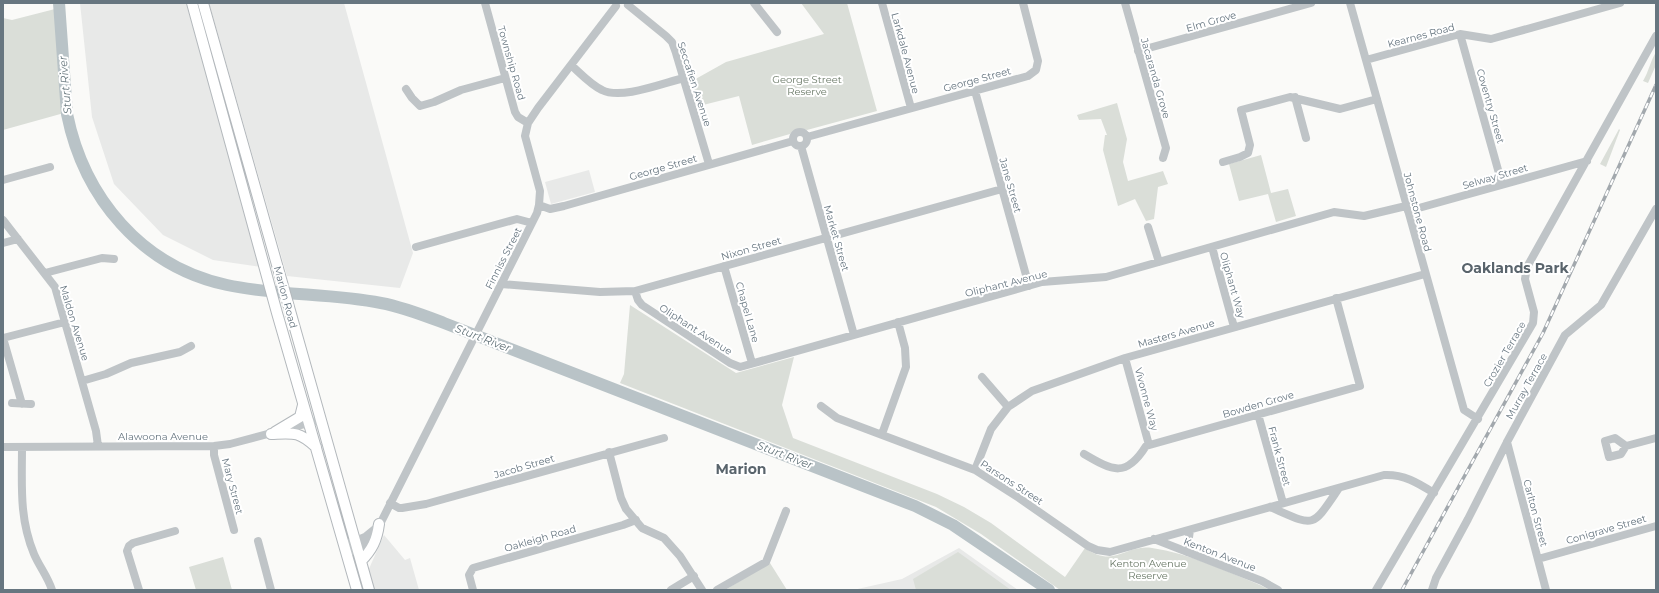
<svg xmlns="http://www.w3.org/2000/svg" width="1659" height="593" font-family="Montserrat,sans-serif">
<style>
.built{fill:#e8e9e8}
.green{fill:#daded8}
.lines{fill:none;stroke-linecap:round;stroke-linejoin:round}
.river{stroke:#b9c3c7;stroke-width:12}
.major-casing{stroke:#b3b8bc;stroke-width:12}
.minor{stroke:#bfc4c7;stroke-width:8}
.major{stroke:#fff;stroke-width:10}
.rail-casing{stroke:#a2a8ad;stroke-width:3.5}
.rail{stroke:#fff;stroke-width:2;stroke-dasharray:6;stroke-linecap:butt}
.labels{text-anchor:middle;stroke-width:4;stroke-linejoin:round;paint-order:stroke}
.street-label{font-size:10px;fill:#677680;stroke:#fff}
.park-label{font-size:10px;fill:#697866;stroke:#fff}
.water-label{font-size:11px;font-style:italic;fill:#637379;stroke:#fff}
.district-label{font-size:14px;font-weight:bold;fill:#59646c;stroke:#fff}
</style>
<rect width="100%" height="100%" fill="#fafaf8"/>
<!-- built -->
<path class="built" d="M80 3H186L261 267 213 260 163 235 114 184 92 117Z
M209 3H344L413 253 400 288 287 276Z
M589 170 595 192 551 204 545 182Z
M384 535 405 560 410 558 419 590H373L368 571Z
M959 548 1018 590H853L902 579Z"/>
<!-- green -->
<path class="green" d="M801 3H847L877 111 807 130C802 128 794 130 790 134L752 145 739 96 699 106 692 81 726 62 824 34Z
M55 9 64 113 3 130V18L12 20Z
M1656 52V65L1648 83 1643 81C1649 71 1650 62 1656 52Z
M1117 103 1127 139 1123 162 1128 181 1163 171 1168 184 1158 187 1154 219 1146 221 1135 199 1118 206 1103 150 1105 135H1107L1101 119 1079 120 1077 115Z
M1619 129 1620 130 1606 167 1600 164Z
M1261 155 1271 193 1288 189 1296 216 1276 222 1268 194 1239 201 1229 164Z
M630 305 736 373 794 357 782 405 793 438 937 494 964 507 991 523 1065 577 1085 548C1115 569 1125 544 1152 548 1189 553 1225 571 1260 585L1270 590H1060L981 534 936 507 620 383 624 374Z
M958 552 1011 590H916L913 579Z
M223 557 232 590H196L189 567Z
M770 563 787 590H725Z"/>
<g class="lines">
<!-- river -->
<path class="river" d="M59 3 67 114C84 198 142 267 227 285 278 296 330 293 381 303 403 307 423 315 444 323L915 506 953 525 1049 590"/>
<!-- major casing -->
<g class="major-casing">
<path id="major" d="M192 3 277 313 357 590
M203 3 369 590
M275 432 300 417 303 405
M271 434C294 433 298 431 316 447
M361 561C372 550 377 540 379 524"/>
</g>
<!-- minor -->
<path class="minor" d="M485 3 515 112 518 117 528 123
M754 3 777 32
M882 3 911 108
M1125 3 1166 148 1163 158
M1350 3 1464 410 1478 419
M628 5 666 36 672 42 676 53 709 164
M1460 34 1502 184
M1138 51 1311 3
M1366 60 1460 34 1491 39 1620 3
M571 65C581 74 591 85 602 90 621 100 663 83 684 78
M406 89 412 98 420 106 434 102 461 90 505 78
M975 91 1029 286
M1295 97 1306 138
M793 139a7 7 0 1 1 14 0a7 7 0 1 1-14 0Z
M807 137 1028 76 1036 70 1038 61 1023 3
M801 146 854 335
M1223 162 1240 157 1248 153 1250 145 1241 110 1290 97 1340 109 1377 99
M3 180 50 167
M539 205 550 209 564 206 793 141
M1408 211 1587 161
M3 220 55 287 96 431 98 446
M1148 227 1159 262
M3 243 18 239
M416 247 517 219 532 223
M1212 247 1234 327
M724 266 752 363
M45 273 102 258 114 259
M501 284 600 292 635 291 1002 189
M635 291 638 300 642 305 730 363 740 367 1042 282 1106 277 1334 212 1364 216 1406 206
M1125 358 1149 445
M982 377 1008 407
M82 381 106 374 131 363 180 352 191 346
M12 403 31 404
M22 404 3 338 65 322
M821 406 837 418 975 470 1019 498 1088 546 1097 550 1110 552 1384 475C1404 474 1418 483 1434 493
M1258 414 1283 503
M882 434 906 367 905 348 898 322
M1507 442 1546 590
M214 446V455L234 530
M1626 446 1615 438 1605 441 1609 457 1621 454 1626 446 1656 438
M3 447 214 446 230 444 320 420
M22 447C22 485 19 518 34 554 39 566 48 577 52 590
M609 452 621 498 626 509 642 528 664 538 680 556 702 590
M1084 454C1113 471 1126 478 1146 446L1360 386 1336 298
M975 470 991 429 1008 407 1032 391 1125 358 1425 274
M390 503 399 508H402L426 504 664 438
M1270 507C1316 527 1311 529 1339 488
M1154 539 1262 581 1278 590
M258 541 271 590
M345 545 365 537 376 528
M1187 552 1190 530
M347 553 364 546 373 538 537 213 539 205 540 191 525 136 528 123 538 108 616 6
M1538 559 1656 526
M139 590 127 551 129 546 133 543 175 531
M473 590 469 575 473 568 623 525 636 520
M671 590 694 576
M717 590 766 562 786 511
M1376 590 1533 323 1534 312 1525 279 1527 267 1656 36
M1432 590 1436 578 1468 519 1507 442 1565 335 1601 305 1656 209"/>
<!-- major -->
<use href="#major" class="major"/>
<!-- rail casing -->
<g class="rail-casing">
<path id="rail" d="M1402 590 1543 333 1656 85"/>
</g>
<!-- rail -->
<use href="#rail" class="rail"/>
</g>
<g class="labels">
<!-- street labels -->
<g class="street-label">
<text transform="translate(1211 21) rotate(-16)" y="4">Elm Grove</text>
<text transform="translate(1421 35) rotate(-15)" y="4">Kearnes Road</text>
<text transform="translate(906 53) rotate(75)" y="4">Larkdale Avenue</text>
<text transform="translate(512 63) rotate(74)" y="4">Township Road</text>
<text transform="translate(1156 78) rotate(74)" y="4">Jacaranda Grove</text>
<text transform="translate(977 79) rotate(-15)" y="4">George Street</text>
<text transform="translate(695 84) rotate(72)" y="4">Seccafien Avenue</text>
<text transform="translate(1491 106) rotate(74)" y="4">Coventry Street</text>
<text transform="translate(663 167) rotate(-16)" y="4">George Street</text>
<text transform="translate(1495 176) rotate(-16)" y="4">Selway Street</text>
<text transform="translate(1011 185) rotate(74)" y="4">Jane Street</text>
<text transform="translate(1418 212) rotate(75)" y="4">Johnstone Road</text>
<text transform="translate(837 238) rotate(74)" y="4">Market Street</text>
<text transform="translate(751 248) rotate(-16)" y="4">Nixon Street</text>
<text transform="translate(503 258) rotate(-63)" y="4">Finniss Street</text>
<text transform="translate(1006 283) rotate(-14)" y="4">Oliphant Avenue</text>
<text transform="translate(1233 285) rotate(74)" y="4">Oliphant Way</text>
<text transform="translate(286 297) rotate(75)" y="4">Marion Road</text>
<text transform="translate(748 312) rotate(74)" y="4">Chapel Lane</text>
<text transform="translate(75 323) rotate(73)" y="4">Maldon Avenue</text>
<text transform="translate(696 329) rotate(33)" y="4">Oliphant Avenue</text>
<text transform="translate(1176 333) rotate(-16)" y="4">Masters Avenue</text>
<text transform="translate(1504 354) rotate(-60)" y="4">Crozier Terrace</text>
<text transform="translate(1526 386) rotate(-61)" y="4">Murray Terrace</text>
<text transform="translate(1147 399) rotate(75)" y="4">Vivonne Way</text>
<text transform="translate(1258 404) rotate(-16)" y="4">Bowden Grove</text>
<text x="163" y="440">Alawoona Avenue</text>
<text transform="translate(1280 456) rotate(75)" y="4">Frank Street</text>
<text transform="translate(524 466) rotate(-16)" y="4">Jacob Street</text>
<text transform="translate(1012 482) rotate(33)" y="4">Parsons Street</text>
<text transform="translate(233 486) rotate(75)" y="4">Mary Street</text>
<text transform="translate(1536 513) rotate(75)" y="4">Carlton Street</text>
<text transform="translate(1606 529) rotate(-16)" y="4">Conigrave Street</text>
<text transform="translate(540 538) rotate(-16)" y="4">Oakleigh Road</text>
<text transform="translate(1220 554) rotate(21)" y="4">Kenton Avenue</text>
</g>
<!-- park labels -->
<g class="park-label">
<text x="807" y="83">George Street<tspan x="807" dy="12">Reserve</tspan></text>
<text x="1148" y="567">Kenton Avenue<tspan x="1148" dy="12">Reserve</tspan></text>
</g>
<!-- water labels -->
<g class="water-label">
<text transform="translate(65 85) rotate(-95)" y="4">Sturt River</text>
<text transform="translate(483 338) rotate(21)" y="4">Sturt River</text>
<text transform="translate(785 455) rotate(21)" y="4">Sturt River</text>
</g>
<!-- district labels -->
<g class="district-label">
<text x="1515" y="273">Oaklands Park</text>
<text x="741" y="474">Marion</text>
</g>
</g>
<!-- border -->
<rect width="1659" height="593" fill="none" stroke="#677680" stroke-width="8"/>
</svg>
